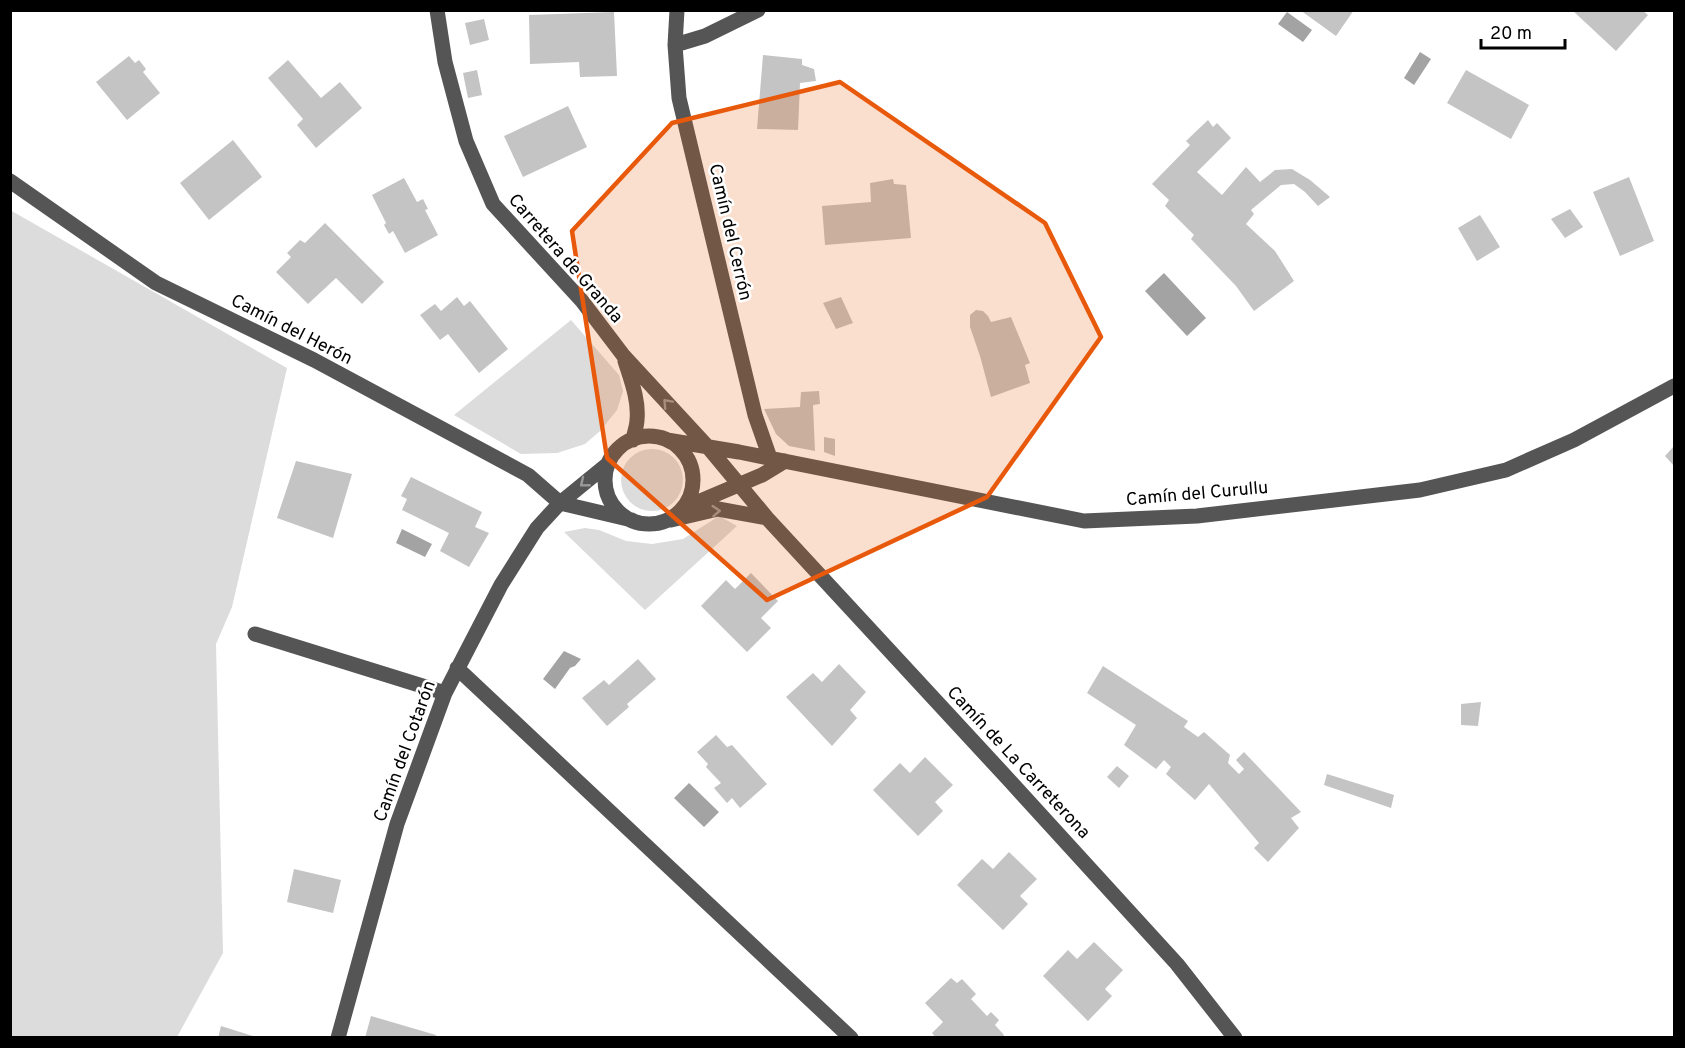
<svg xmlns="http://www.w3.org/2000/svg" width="1685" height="1048" font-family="Overpass,sans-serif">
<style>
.green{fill:#dcdcdc}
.water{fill:#a3a3a3}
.building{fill:#c4c4c4}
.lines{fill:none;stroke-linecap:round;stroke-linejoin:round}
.minor{stroke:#555;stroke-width:15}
.oneway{stroke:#999}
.marked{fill:#e8590c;fill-opacity:0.2;stroke:#e8590c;stroke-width:4.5;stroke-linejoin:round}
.labels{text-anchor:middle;stroke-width:5;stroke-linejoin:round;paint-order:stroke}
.street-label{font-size:18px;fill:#000;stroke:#fff}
</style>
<rect width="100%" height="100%" fill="#fff"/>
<!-- green -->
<path class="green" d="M10 210 287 368 232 607 216 644 223 953 177 1037H11Z
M571 320 619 375 623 391 617 410 600 431 585 444 557 453 521 454 454 415Z
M621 480a31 31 0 1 1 62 0a31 31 0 1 1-62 0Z
M719 516 737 526 645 610 564 532 585 528 599 530 626 541 652 544 683 539Z"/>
<!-- water -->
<path class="water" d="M1287 12 1312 30 1303 42 1278 24Z
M1420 52 1431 59 1414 85 1404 78Z
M1164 273 1206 318 1187 336 1145 291Z
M402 529 432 544 425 557 396 543Z
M564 651 581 659 575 666 570 668 555 689 543 679Z
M689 783 719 812 704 827 674 798Z"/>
<!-- building -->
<path class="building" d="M1300 10H1354L1336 36Z
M1572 10H1642L1648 15 1616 51Z
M614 12 617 76 580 77 579 62 530 64 529 15Z
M484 19 489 40 470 45 465 23Z
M763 55 802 59V65L814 69 816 81 800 83 798 130 757 129Z
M129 56 135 63 139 60 146 69 143 72 160 93 127 120 96 82Z
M288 60 321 98 340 82 362 108 316 148 297 125 303 119 268 78Z
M477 70 482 95 468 98 463 73Z
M1466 70 1529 105 1511 139 1447 103Z
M568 106 587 147 523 177 504 136Z
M1208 120 1213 127 1217 123 1231 138 1197 172 1222 195 1246 167 1260 182 1275 170 1292 169 1310 180 1330 197 1318 206 1305 192 1294 184 1281 185 1251 210 1254 214 1246 224 1275 251 1294 281 1254 311 1236 286 1191 239 1194 235 1165 206 1169 200 1152 184 1190 145 1186 141Z
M233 140 262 177 209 220 180 183Z
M1629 177 1654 241 1620 256 1593 192Z
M404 178 417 202 423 199 428 209 425 210 438 235 405 253 393 231 389 234 384 225 386 223 372 195Z
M893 179 894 184 906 185 911 238 825 245 822 206 871 202 870 183Z
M1570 209 1583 227 1565 238 1551 219Z
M1480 215 1500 247 1477 261 1458 228Z
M325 223 384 282 362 304 336 278 308 304 276 272 291 257 287 253 300 240 305 243Z
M457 297 464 306 470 301 508 349 479 373 448 334 440 340 420 315 435 304 441 311Z
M841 297 853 323 836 329 823 303Z
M976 310 983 311 988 316 991 322 1011 317 1030 363 1025 365 1030 383 991 397 980 356 970 327V315Z
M819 391 820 404 813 405 815 451 789 446 776 434 764 409 800 407 801 392Z
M824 437 835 439V456L824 452Z
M1674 446V466L1665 456Z
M296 461 352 474 333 538 277 518Z
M411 477 482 512 475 527 489 533 469 567 440 551 449 533 402 510 407 499 401 496Z
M751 573 778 601 761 618 771 628 747 652 701 606 726 580 735 589Z
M638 659 656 679 627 704 629 707 607 726 582 698 604 680 609 685Z
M839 664 866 692 850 710 857 718 832 746 786 697 813 673 822 682Z
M1103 666 1188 721 1184 727 1198 737 1204 732 1230 755 1228 763 1239 774 1244 769 1236 760 1244 752 1301 812 1291 818 1299 828 1268 862 1254 848 1259 843 1209 784 1195 800 1166 774 1171 767 1164 760 1156 769 1124 745 1136 725 1087 693Z
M1481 702 1478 726 1461 725V704Z
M716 735 727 747 732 745 767 784 740 808 732 798 727 803 714 788 721 783 706 767 708 764 697 752Z
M925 757 953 785 935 802 943 811 918 836 873 790 900 763 910 773Z
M1117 766 1129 776 1119 788 1107 777Z
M1327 774 1394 795 1391 808 1324 785Z
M1009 852 1037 879 1020 896 1028 904 1003 930 957 885 982 859 993 869Z
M294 869 341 880 333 913 287 902Z
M1094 942 1123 970 1105 989 1112 996 1088 1021 1043 976 1068 950 1077 959Z
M951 978 957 983 962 979 976 994 971 999 987 1016 991 1012 999 1020 995 1025 1004 1035 1002 1038H936L932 1033 943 1022 925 1003Z
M371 1016 436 1035V1038H365Z
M221 1026 256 1037V1038H218Z"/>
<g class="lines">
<!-- minor -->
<path class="minor" d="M437 10 445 62 466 141 493 204 582 301 623 355 707 446 767 518 1010 781 1177 964 1235 1038
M677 10 675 45 679 98 755 415 770 458
M675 45 705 36 758 10
M10 181 156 283 314 360 528 475 560 503 632 520
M625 361C631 380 639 400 637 420 637 426 634 433 633 440
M605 480a44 44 0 1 1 88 0a44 44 0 1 1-88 0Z
M667 440 739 452 1084 521 1197 516 1420 490 1506 470 1574 440 1674 386
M684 508 762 475 785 461
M671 520 718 509 767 518
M255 634 445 693
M457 668 851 1038
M338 1038 397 824 445 693 501 585 537 528 560 503 609 463"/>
</g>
<!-- one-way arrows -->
<defs><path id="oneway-chevron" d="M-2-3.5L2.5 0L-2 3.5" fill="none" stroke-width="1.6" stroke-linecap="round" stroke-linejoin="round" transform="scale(1.5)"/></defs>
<g class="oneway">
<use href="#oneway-chevron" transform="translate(667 403) rotate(-133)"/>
<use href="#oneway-chevron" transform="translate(584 483) rotate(141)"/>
<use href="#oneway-chevron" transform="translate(716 511) rotate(-4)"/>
</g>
<!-- marked area -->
<path class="marked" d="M840 82 1045 223 1101 337 987 497 767 600 607 458 572 231 672 123Z"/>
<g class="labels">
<!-- street labels -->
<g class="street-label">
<text transform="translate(731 232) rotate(77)" y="6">Camín del Cerrón</text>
<text transform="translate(566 258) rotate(49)" y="6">Carretera de Granda</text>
<text transform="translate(292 329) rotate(27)" y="6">Camín del Herón</text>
<text transform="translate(1197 493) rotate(-5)" y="6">Camín del Curullu</text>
<text transform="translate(404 751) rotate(-70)" y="6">Camín del Cotarón</text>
<text transform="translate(1019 762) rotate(47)" y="6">Camín de La Carreterona</text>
</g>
</g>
<!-- border -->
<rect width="1685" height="1048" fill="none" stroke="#000000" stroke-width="24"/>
<!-- scale -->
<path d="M1481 39v9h84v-9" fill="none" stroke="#000000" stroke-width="3"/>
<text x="1490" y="39" font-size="18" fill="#000000" stroke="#ffffff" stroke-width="4.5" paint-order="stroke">20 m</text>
</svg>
